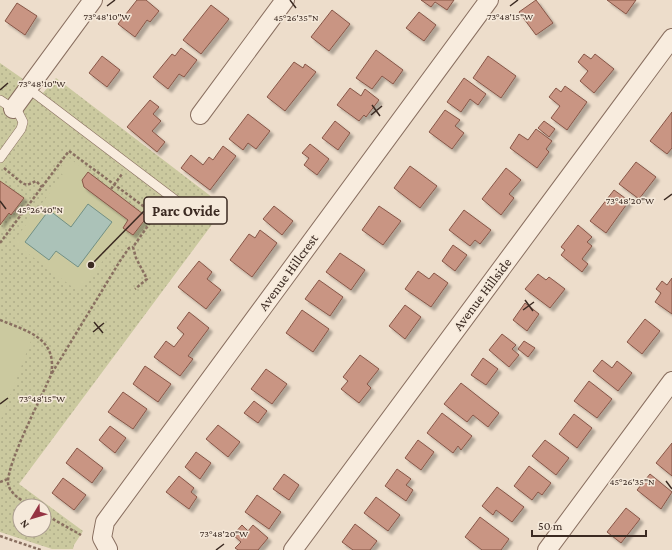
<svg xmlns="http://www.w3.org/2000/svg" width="672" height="550" font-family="'Crimson Pro',serif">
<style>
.park{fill:url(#park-dots);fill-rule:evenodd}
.pitch{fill:#cbc99f}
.water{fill:#abc2b8;stroke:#729084}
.building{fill:#c99583;stroke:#875647;filter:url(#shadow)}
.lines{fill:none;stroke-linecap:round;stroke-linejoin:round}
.lane-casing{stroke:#896f60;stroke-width:10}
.street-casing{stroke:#896f60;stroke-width:20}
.path{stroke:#896f60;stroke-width:2.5;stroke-dasharray:3 2;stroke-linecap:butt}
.lane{stroke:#f8ecde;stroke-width:9}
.street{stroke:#f8ecde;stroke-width:18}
.ticks{fill:none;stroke:#3b2a22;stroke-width:1.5}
.labels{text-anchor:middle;stroke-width:3;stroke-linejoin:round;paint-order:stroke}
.street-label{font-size:14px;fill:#3b2a22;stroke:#f5e9da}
.ticks-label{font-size:10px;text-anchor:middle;fill:#3b2a22;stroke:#f5e9da;stroke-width:3;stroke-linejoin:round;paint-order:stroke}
.leader{fill:none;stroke:#3b2a22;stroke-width:1.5}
.callout-dot{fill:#3b2a22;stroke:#f5e9da;stroke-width:1.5}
.callout{fill:#f5e9da;stroke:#3b2a22;stroke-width:1.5}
.callout-label{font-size:15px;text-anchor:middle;font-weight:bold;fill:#3b2a22}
</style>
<defs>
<pattern id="park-dots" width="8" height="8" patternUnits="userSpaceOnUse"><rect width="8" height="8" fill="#cbc99f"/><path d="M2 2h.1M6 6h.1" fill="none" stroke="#afad89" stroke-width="1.8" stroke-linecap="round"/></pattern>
<filter id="shadow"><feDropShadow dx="3.5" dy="3.5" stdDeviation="1" flood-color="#0004"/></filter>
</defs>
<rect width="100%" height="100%" fill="#edddcb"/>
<!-- park -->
<path class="park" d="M0 63 43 93 56 78 225 207 19 484 83 531 74 545 73 549H52L0 532ZM20 506H44V530H20Z"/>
<!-- pitch -->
<path class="pitch" d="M68 157 150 219 134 240 124 233 79 292 13 242 63 175 58 171Z
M0 320 34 333 0 422Z"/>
<!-- water -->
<path class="water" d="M88 204 112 222 78 267 56 251 49 260 25 242 49 210 71 227Z"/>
<!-- building -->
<path class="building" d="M137 0H146L159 11 150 22 147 20 135 37 118 24Z
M421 0H454L447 10 435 2 431 7Z
M536 0 553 23 536 35 519 12Z
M607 0H636L626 14Z
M17 3 37 16 25 35 5 21Z
M211 5 229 19 201 54 183 40Z
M332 10 350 24 329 51 311 37Z
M419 12 436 25 424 41 406 28Z
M181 48 197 60 184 77 179 74 168 89 153 77 172 54 175 56Z
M376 50 403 70 393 84 382 76 372 89 356 78Z
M584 54 591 59 595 54 614 69 594 93 580 81 588 71 578 62Z
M102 56 120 70 107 87 89 73Z
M488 56 516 76 501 98 473 78Z
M294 62 303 68 305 64 316 72 285 111 267 97Z
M464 78 486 94 478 105 470 99 461 112 447 102Z
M565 86 587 102 567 130 551 118 560 106 549 97 556 88 561 92Z
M350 88 361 96 365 89 379 100 366 117 364 115 359 121 337 105Z
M150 100 159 107 153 114 161 121 152 131 165 142 157 152 127 127Z
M445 110 460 120 455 126 464 133 452 149 429 132Z
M672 112V148L667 154 650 141Z
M248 114 270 131 256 149 248 143 243 150 229 139Z
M335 121 350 133 338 150 322 138Z
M544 121 555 129 549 137 538 128Z
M536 129 552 141 546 149 549 152 537 168 510 148 519 134 528 140Z
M310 144 329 159 317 175 304 165 309 158 302 153Z
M223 146 236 156 210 190 181 168 191 155 203 165 209 157 213 160Z
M636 162 656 177 639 199 619 184Z
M410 166 437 186 420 208 394 188Z
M506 168 521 180 509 194 514 198 501 215 482 199Z
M88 172 147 217 133 235 123 228 128 220 84 187 82 180Z
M0 181 24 198 11 215 9 213 0 225Z
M614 190 629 201 606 233 590 221Z
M274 206 293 221 282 235 263 219Z
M379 206 401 221 383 245 362 230Z
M464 210 491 230 480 244 475 240 470 246 449 230Z
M578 225 592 237 587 242 592 246 582 259 588 264 582 272 561 255 565 250 561 247Z
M260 230 277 243 252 277 230 260 249 234 255 238Z
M453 245 467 255 455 271 442 261Z
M340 253 365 270 351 290 326 272Z
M199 261 212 272 207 279 221 290 206 309 178 287Z
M418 271 429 279 434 273 448 283 431 307 405 289Z
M538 274 546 280 549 277 565 289 550 308 525 289Z
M672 278V314L655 302 661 293 656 289 662 281 667 285Z
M319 280 343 297 330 316 305 299Z
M525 303 539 314 527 331 513 320Z
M405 305 421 317 405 339 389 326Z
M302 310 329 329 313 352 286 333Z
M189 312 209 328 188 356 193 359 180 376 154 357 166 341 174 347 184 334 177 328Z
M645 319 660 331 642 354 627 342Z
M502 334 516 345 512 349 519 355 509 367 489 350Z
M524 341 535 348 528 357 518 349Z
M360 355 379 369 367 384 371 388 359 403 341 389 348 381 343 377Z
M483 358 498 369 486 385 471 375Z
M602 360 612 368 617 361 632 373 618 391 593 371Z
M145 366 171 384 158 402 133 384Z
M266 369 287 384 272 404 251 389Z
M589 381 612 399 597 418 574 401Z
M461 383 499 413 488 427 473 415 467 422 444 404Z
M123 392 147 409 133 429 108 412Z
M254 401 267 411 258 423 244 413Z
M442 413 472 436 461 450 458 446 453 453 427 433Z
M574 414 592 428 577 448 559 434Z
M218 425 240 442 228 457 206 439Z
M110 426 126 438 115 453 99 440Z
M418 440 434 452 421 470 405 458Z
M545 440 569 458 556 475 532 456Z
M672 443V476L656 463Z
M77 448 103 468 92 483 66 463Z
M196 452 211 463 200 479 185 467Z
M529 466 551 483 542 495 538 492 532 500 514 486Z
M397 469 411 479 406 485 413 490 406 501 385 486Z
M284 474 299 485 289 500 273 489Z
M650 474 672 492 661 509 637 490Z
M179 476 194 488 191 492 197 497 189 509 166 492Z
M63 478 86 495 74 510 52 493Z
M497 487 524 507 512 522 496 510 493 515 482 506Z
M257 495 281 512 269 529 245 512Z
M376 497 400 515 388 531 364 513Z
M626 508 640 519 621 543 607 532Z
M480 517 509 539 501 550H482L465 537Z
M355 524 377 541 370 550H353L342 542Z
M242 525 248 531 253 525 268 538 258 550H238L235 548 241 542 233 535Z"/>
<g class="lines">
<!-- lane casing -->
<g class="lane-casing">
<path id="lane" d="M29 89 178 202
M0 100 18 112 23 122 21 129 0 158"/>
</g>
<!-- street casing -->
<g class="street-casing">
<path id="street" d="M13 109 93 0
M200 115 285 0
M108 549 102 538 105 522 489 0
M293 550 672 38
M547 550 672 381"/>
</g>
<!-- path -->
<path class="path" d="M4 168 22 183 27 185 36 181 42 187
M111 189 122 174
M15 210 21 215
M0 243 69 151 154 214 152 220 133 247 136 258 147 279 135 289
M0 320C27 331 58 338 51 375 42 396 7 463 8 483 9 493 22 501 31 506
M52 373 120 261 129 248 133 247
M0 482 8 479
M44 514 81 535
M0 536 41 550"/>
<!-- lane -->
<use href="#lane" class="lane"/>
<!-- street -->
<use href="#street" class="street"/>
</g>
<!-- ticks -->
<path class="ticks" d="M290 0 296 8M107 6 115 0M510 6 518 0M0 90 8 83M372 105 380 116M371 115 382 106M664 200 672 194M0 201 6 209M525 300 533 311M523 310 534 302M94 322 103 333M93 332 104 323M0 404 8 398M666 481 672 489M216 550 224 544"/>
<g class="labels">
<!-- street labels -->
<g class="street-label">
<text transform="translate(288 272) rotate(-54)" y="5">Avenue Hillcrest</text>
<text transform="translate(482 294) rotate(-53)" y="5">Avenue Hillside</text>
</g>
</g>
<g class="ticks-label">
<text x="107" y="20">73°48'10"W</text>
<text x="510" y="20">73°48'15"W</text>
<text x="296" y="21">45°26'35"N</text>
<text x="42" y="87">73°48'10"W</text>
<text x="630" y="204">73°48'20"W</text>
<text x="40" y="213">45°26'40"N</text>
<text x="42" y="402">73°48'15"W</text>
<text x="632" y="485">45°26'35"N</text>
<text x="224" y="537">73°48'20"W</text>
</g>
<!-- callouts -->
<path class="leader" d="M91 265L144 211"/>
<circle class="callout-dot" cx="91" cy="265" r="4"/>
<rect class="callout" x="144" y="197" width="83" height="27" rx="4"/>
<g class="callout-label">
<text x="186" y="216">Parc Ovide</text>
</g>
<!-- north arrow -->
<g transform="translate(32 518) rotate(232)"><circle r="19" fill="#f5e9da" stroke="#ab9d90"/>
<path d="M0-3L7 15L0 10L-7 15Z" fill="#953343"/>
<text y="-6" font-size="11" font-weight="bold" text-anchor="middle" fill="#3b2a22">N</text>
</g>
<!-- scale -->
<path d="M532 530v6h114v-6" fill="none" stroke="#3b2a22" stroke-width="2"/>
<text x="538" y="530" font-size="12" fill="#3b2a22" stroke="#f5e9da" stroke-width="3" paint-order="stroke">50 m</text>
</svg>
